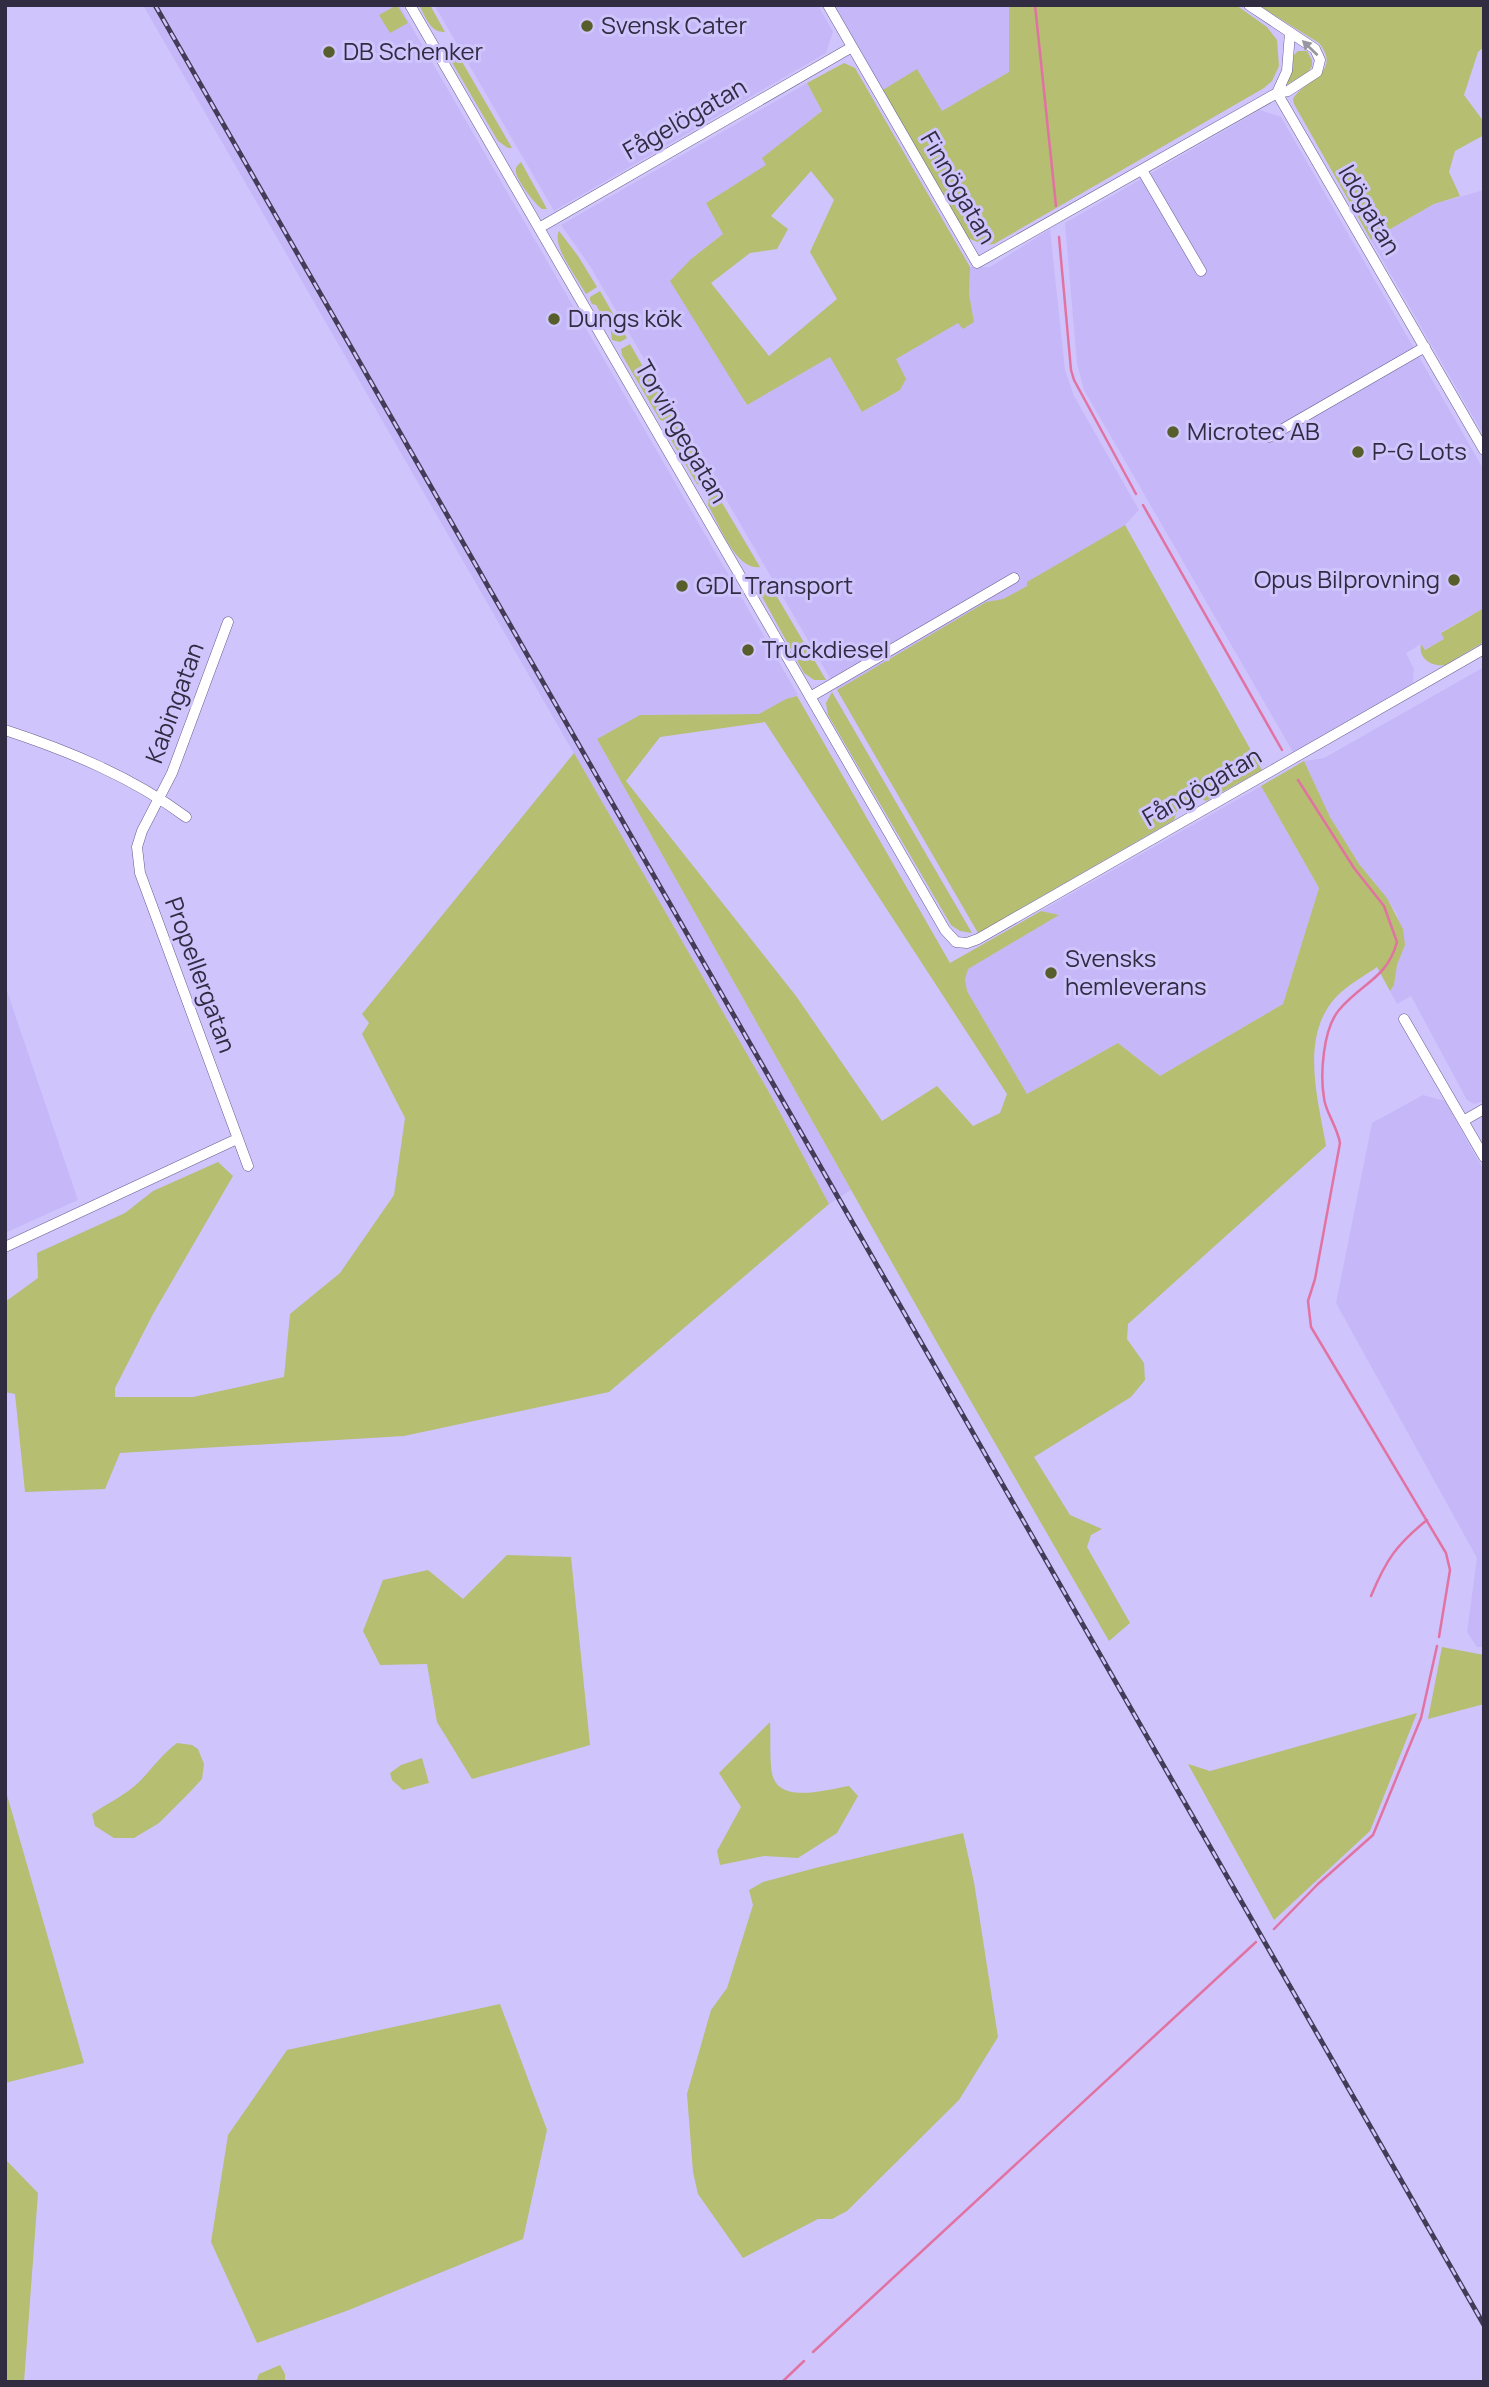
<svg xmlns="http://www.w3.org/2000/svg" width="1489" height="2387" font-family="Manrope,sans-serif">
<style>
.built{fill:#c6b8f8}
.green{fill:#b5be71;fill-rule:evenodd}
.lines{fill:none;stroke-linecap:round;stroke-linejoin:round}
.stream{stroke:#e173a3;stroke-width:2.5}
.minor-casing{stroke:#695e90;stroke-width:11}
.minor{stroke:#fff;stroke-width:10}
.rail-casing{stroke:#423c56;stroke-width:5}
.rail{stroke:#d0c4fd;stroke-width:2.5;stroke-dasharray:8;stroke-linecap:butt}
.oneway{fill:#9896a0}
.poi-dot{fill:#575d2b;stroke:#d0c4fd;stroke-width:2.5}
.labels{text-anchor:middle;stroke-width:6;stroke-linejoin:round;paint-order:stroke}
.poi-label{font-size:24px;fill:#312c42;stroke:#d0c4fd;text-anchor:start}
.street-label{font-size:24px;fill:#312c42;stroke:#d0c4fd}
</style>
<rect width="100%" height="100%" fill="#d0c4fd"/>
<!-- built -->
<path class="built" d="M143 5H399L798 695 786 699 759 714 641 715 597 739 851 1190 829 1204 770 1094Z
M440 5H818L833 32 826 53 554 211 436 8Z
M834 5H1009V72L942 112 883 90Z
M807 83 822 111 763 158 767 165 706 203 723 234 691 259 746 405 830 357 862 412 900 390 906 379 895 359 959 322H974L969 294 970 267H990L1050 229 1065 370 1074 396 1139 510 1125 525 1028 582 1027 586 1003 599 986 602 837 690 590 266 561 225Z
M1260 110 1281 117 1484 470V608L1441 632 1444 639 1424 650 1421 644 1406 653 1414 669 1413 683 1293 752 1084 390 1077 364 1065 223Z
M1484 190V436L1371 240 1434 204Z
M1484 667V1101L1474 1104 1467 1100 1411 996 1397 1004 1390 991 1394 985 1397 965 1405 945 1397 914 1387 898 1359 864 1330 817 1304 761 1324 758Z
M1261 786 1319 888 1283 1004 1160 1076 1118 1043 1027 1094 967 991 965 979 967 969 1058 915 1041 911Z
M5 985 78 1200 5 1233Z
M1423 1095 1445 1101 1484 1171V1647H1477L1467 1632 1477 1558 1336 1303 1372 1123Z"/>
<!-- green -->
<path class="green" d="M397 5 408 23 390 33 379 15Z
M419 5H430L445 32C430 33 426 17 419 5Z
M1009 5H1236L1267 27 1277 40 1279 66 1272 81 1264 88 994 244 984 245 968 238 883 90 917 69 942 111 1009 72Z
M1258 5H1484V47L1478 52 1464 95 1484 122V135L1455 151 1449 172 1460 196 1434 204 1371 240 1294 104 1293 99C1304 80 1343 73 1319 43Z
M454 47V48L512 148H508L498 141 450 59V50Z
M1298 51H1307L1312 60V66L1308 72 1285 86 1292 71 1294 55Z
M844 63 855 68 970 267 969 294 974 322 963 329 958 323 896 359 906 379 900 390 862 412 830 357 747 405 670 281 691 259 723 234 706 203 766 165 762 158 822 111 807 83ZM811 171 834 200 810 252 837 299 769 356 711 283 750 253 777 249 788 229 771 216Z
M521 162 547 209H542C534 203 519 183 516 173 515 167 517 166 521 162Z
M559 231 578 256 597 287 586 294C578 279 551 245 559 231Z
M600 291 627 338 620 342 612 340 611 331 596 305 592 304 590 300V297Z
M630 344 672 417 664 421 660 420 622 355 621 349Z
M676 423 711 482 704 486 697 484 667 433 669 427Z
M715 491 760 567C736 571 719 524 708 505L709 497Z
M1125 525 1262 770 1206 801 1199 798 1177 811 1174 820 978 933 837 690 986 602 1003 599 1027 586V582Z
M766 578 826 680H814L804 673 761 595V584Z
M1484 608V642L1445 665C1431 667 1418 658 1421 644L1425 650 1444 639 1441 633Z
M832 692 972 933 960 931 951 925 828 715 826 703Z
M797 696 950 963 1041 911 1059 915 968 969 965 979 967 991 1027 1094 1118 1043 1160 1076 1283 1004 1319 888 1261 786 1304 761 1330 817 1359 864 1387 898 1403 929 1405 945 1397 965 1394 985 1390 991 1377 967C1364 976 1348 985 1337 996 1299 1036 1318 1098 1326 1146L1128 1324 1127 1339 1144 1363 1145 1380 1131 1397 1034 1457 1070 1515 1102 1529 1091 1535 1087 1547 1130 1623 1109 1641 939 1346 597 739 640 715 759 714 786 699ZM765 722 1007 1094 1000 1113 973 1126 937 1086 882 1121 796 996 626 781 660 737Z
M574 753 770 1094 829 1204 609 1392 404 1436 120 1453 105 1489 25 1492 15 1394 5 1392V1302L38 1278 37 1253 125 1213 153 1191 218 1162 233 1176 153 1314 115 1388V1397H193L284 1377 290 1314 340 1273 394 1195 405 1118 362 1034 369 1023 362 1014Z
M507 1555 571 1557 590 1745 472 1779 437 1722 427 1664 380 1665 363 1631 383 1580 428 1570 463 1599Z
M1442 1647 1484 1655V1704L1428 1719Z
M1417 1713 1370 1831 1274 1920 1188 1764 1210 1771Z
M770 1722C771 1735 769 1767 773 1777 782 1804 829 1789 849 1786L858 1796 837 1833 798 1858 764 1856 720 1865 717 1851 741 1807 719 1773Z
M177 1743 192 1745 198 1749 204 1764 202 1779 189 1793 159 1823 134 1838H114L95 1826 92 1814C108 1803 124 1796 138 1783 152 1769 161 1755 177 1743Z
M422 1758 429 1783 403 1790 392 1780 390 1773 401 1765Z
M5 1788 84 2063 5 2083Z
M963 1833 974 1882 998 2037 959 2100 847 2211 832 2219H818L743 2258 698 2194 693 2172 687 2094 711 2010 727 1988 753 1905 749 1890 763 1882 819 1867Z
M500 2004 547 2130 523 2239 349 2310 257 2343 211 2242 228 2135 287 2050Z
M5 2159 38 2193 24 2382H5Z
M280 2365 285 2374V2382H256L259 2374Z"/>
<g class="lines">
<!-- stream -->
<path class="stream" d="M1035 5 1056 206
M1059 237 1071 370 1074 380 1136 494
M1143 505 1282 750
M1298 780 1354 868 1384 906 1397 942C1387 979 1361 983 1339 1010 1323 1029 1320 1074 1324 1098 1325 1111 1337 1126 1340 1143L1315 1279 1308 1301 1311 1327 1446 1553 1450 1570 1439 1637
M1371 1596C1386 1560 1396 1545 1427 1520
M1274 1929 1318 1884 1373 1835 1421 1718 1437 1646
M813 2352 1256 1942
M782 2382 804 2361"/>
<!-- minor casing -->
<g class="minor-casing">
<path id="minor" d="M410 5 945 930 956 942 967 943 978 939 1484 649
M828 5 977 263 1277 93 1288 91 1317 72 1320 60 1315 49 1249 5
M1277 93 1484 450
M1277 93 1287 71 1290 33
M1142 170 1201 271
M539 228 852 47
M1269 437 1425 347
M228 622 172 773 142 831 137 847 140 873 248 1166
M810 697 1014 578
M5 730C69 751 132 777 186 817
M1404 1019 1484 1157
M1463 1121 1484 1109
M5 1247 237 1139"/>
</g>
<!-- minor -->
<use href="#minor" class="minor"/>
<!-- rail casing -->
<g class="rail-casing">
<path id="rail" d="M155 5 1484 2325"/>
</g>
<!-- rail -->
<use href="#rail" class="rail"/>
</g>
<!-- one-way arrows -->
<defs><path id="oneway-solid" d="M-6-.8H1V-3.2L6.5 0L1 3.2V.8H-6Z" transform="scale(1.75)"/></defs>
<use class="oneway" href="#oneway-solid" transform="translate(1310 48) rotate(-136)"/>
<!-- markers -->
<g class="poi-dot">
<circle cx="587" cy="26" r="7"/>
<circle cx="329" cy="52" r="7"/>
<circle cx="554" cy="319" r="7"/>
<circle cx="1173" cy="432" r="7"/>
<circle cx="1358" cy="452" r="7"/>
<circle cx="1454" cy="580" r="7"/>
<circle cx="682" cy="586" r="7"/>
<circle cx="748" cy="650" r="7"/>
<circle cx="1051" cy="973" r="7"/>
</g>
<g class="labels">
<!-- poi labels -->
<g class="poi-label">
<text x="601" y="34">Svensk Cater</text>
<text x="343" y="60">DB Schenker</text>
<text x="568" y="327">Dungs kök</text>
<text x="1187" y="440">Microtec AB</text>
<text x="1372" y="460">P-G Lots</text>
<text x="1440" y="588" text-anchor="end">Opus Bilprovning</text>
<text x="696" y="594">GDL Transport</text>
<text x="762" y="658">Truckdiesel</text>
<text x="1065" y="967">Svensks<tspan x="1065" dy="28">hemleverans</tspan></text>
</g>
<!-- street labels -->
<g class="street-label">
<text transform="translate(685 119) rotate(-30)" y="8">Fågelögatan</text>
<text transform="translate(958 188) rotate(60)" y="8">Finnögatan</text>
<text transform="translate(1369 210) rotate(60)" y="8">Idögatan</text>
<text transform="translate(681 432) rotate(60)" y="8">Torvingegatan</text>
<text transform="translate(175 703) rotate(-70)" y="8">Kabingatan</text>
<text transform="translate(1202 787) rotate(-30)" y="8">Fångögatan</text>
<text transform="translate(200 975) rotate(70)" y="8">Propellergatan</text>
</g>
</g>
<!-- border -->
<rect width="1489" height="2387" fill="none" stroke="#312c42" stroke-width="14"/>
</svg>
